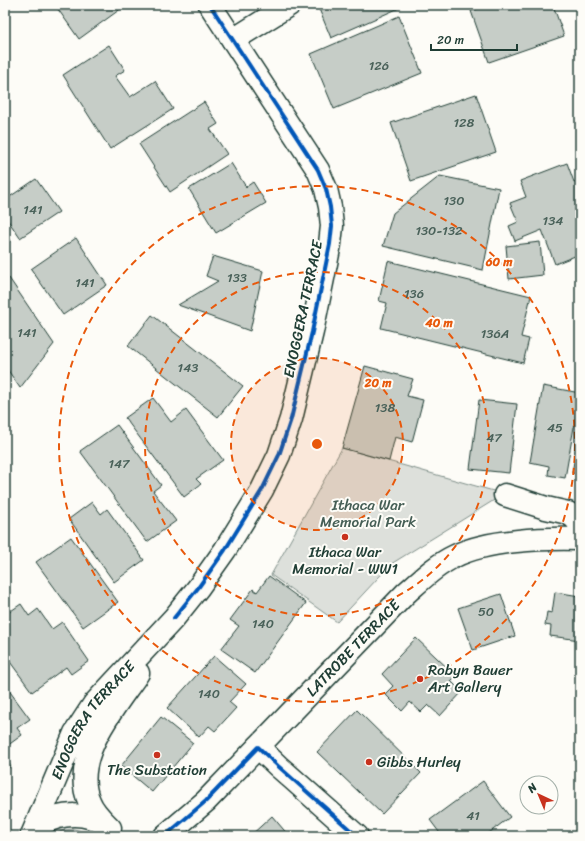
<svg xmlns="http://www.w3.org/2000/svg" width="585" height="841" font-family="Sriracha,sans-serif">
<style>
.green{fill:#dde0db;stroke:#7e8e88}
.building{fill:#c6cdc7;stroke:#1f3d34}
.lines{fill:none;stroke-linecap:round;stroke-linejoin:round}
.minor-casing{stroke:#1f3d34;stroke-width:25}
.major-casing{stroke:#1f3d34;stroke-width:25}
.minor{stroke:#fdfcf7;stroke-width:22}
.major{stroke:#fdfcf7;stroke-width:22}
.cycleway-casing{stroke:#fdfcf7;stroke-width:6}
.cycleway{stroke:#0057b8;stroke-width:4}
.ring{fill:none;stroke:#e8590c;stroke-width:2;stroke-dasharray:7 5}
.poi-dot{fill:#c8321e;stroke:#fdfcf7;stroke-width:1.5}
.labels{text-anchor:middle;stroke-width:4;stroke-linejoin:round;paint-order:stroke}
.number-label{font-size:13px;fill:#496159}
.street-label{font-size:15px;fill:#1f3d34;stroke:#fdfcf7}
.park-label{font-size:15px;fill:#455e55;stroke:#fdfcf7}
.poi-label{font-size:15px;fill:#1f3d34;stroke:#fdfcf7}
.centre{fill:#e8590c;stroke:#fdfcf7;stroke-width:2}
.ring-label{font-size:12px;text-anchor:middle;font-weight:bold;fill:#e8590c;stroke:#fdfcf7;stroke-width:4;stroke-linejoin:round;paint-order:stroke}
</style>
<rect width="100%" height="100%" fill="#fdfcf7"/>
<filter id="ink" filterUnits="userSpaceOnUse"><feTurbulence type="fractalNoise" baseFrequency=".025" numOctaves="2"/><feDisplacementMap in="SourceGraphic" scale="8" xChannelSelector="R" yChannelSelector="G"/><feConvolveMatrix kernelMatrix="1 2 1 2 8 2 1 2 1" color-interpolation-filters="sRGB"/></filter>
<g filter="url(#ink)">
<!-- green -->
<path class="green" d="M342 448 504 494 391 564 337 622 271 575Z
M74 829 82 831 90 836H52L64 830Z"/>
<!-- building -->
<path class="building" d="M55 5H126L79 39Z
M329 5H406L331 38 319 9Z
M489 5H553L564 36 489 62 471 11Z
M399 16 422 73 334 109 311 54Z
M109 45 125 70 115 76 130 97 155 81 173 109 110 149 63 75Z
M476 94 496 152 411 181 391 123Z
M204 102 218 124 210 129 227 154 170 192 139 144Z
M231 163 246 187 253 182 266 203 216 233 189 189Z
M567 163 574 182 580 179V254L555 264 542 230 515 241 509 226 518 222 510 203 526 197 520 181Z
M440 176 499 188 483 270 383 246 393 213Z
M36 179 59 212 20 238 5 216V200Z
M5 234 10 241 5 245Z
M76 238 107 285 63 315 31 269Z
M540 242 543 275 509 279 506 246Z
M213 256 263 271 250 331 178 305 218 281 206 276Z
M388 261 531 296 521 337 529 339 523 363 381 328 387 303 379 301Z
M9 278 54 344 20 388 5 366V281Z
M152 315 243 386 218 417 128 346Z
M365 366 413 379 407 396 423 400 412 442 395 437 389 461 342 448Z
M543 386 580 393 565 478 548 475 549 466 530 462Z
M153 398 171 422 186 410 223 460 196 479 201 484 184 497 125 418Z
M479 400 517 404 509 473 470 469Z
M117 425 161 485 153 491 176 521 147 542 80 451Z
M580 427V474L572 473Z
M92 502 101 514 107 509 144 560 114 582 69 519Z
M71 537 118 602 83 627 36 562Z
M269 576 306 603 255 673 221 649 239 626 230 620 253 589 257 592Z
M555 592 580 596V640L550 636 551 626 545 625 547 612 552 613Z
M501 594 515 636 473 650 458 608Z
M21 604 29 616 38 609 52 629 62 622 89 661 71 674 66 667 32 692 5 655V615Z
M416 638 456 676 451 681 462 692 440 716 428 705 421 712 410 702 402 711 385 694 393 686 382 674Z
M214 656 246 684 229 702 236 708 215 731 209 726 199 737 167 708Z
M5 685 30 719 17 728 22 735 7 746 5 743Z
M357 710 421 773 382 814 317 752Z
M161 717 193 743 152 792 121 766Z
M5 759 11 766 5 771Z
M483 781 510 817 485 836H442L430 820Z
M272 816 289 836H250Z"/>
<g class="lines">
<!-- minor casing -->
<g class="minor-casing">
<path id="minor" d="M233 40 289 5
M505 495 546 508 568 513 575 518 580 525
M258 747 278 766 357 836"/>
</g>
<!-- major casing -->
<g class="major-casing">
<g id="major">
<path d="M110 828C102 820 93 812 89 801 70 758 115 707 138 673"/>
<path id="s1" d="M32 835 75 733 94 704 174 618 198 588 225 550 262 490 279 455 291 419 312 332 330 244 332 226 330 207 326 189 318 170 210 5"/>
<path d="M32 835C36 831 39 827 43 824 61 812 88 812 105 825"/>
<path id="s2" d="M165 836 206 801 406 593C421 580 436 565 455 556 487 540 544 538 580 539"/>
</g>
</g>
<!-- minor -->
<use href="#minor" class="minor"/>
<!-- major -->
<use href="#major" class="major"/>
<!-- cycleway casing -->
<g class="cycleway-casing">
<path id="cycleway" d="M174 618 198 588 225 550 262 490 279 455 291 419 312 332 330 244 332 226 330 207 326 189 318 170 210 5
M165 836 206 801 258 747 278 766 357 836"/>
</g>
<!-- cycleway -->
<use href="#cycleway" class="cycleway"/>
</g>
</g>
<!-- distance rings -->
<circle cx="317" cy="444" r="86" fill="#e8590c" fill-opacity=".12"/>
<g class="ring">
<circle cx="317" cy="444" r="86"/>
<circle cx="317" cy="444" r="172"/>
<circle cx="317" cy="444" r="258"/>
</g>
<!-- markers -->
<g class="poi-dot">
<circle cx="345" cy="537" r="4"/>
<circle cx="420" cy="679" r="4"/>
<circle cx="157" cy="755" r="4"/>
<circle cx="369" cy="762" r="4"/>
</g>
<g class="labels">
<!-- number labels -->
<g class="number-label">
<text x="379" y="70">126</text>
<text x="464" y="127">128</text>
<text x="454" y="205">130</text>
<text x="33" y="214">141</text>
<text x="553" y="225">134</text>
<text x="439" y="235">130-132</text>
<text x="237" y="282">133</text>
<text x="85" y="287">141</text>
<text x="414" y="298">136</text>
<text x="27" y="337">141</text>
<text x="495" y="338">136A</text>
<text x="188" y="372">143</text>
<text x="385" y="412">138</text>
<text x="555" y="432">45</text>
<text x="494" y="442">47</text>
<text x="119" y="468">147</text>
<text x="486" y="616">50</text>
<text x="263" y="628">140</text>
<text x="209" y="698">140</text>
<text x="473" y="820">41</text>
</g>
<!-- street labels -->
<g class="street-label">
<text transform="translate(303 309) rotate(-78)" y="5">ENOGGERA TERRACE</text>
<text dy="5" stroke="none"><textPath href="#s2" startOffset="266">LATROBE TERRACE</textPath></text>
<text dy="5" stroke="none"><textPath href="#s1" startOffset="131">ENOGGERA TERRACE</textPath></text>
</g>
<!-- park labels -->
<g class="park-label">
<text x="368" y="510">Ithaca War<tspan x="368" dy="17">Memorial Park</tspan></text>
</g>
<!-- poi labels -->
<g class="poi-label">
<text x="345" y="557">Ithaca War<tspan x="345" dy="17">Memorial - WW1</tspan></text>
<text x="428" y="675" text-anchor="start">Robyn Bauer<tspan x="428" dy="17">Art Gallery</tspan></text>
<text x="377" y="767" text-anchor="start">Gibbs Hurley</text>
<text x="157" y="775">The Substation</text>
</g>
</g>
<circle cx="317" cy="444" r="6" class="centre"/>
<g class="ring-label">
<text x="499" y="266">60 m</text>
<text x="439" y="327">40 m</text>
<text x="378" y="387">20 m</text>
</g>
<!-- margin -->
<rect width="585" height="841" fill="none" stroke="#fdfcf7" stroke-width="20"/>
<rect x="10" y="10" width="565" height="821" fill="none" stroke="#1f3d34" stroke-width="1.5" filter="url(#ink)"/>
<!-- north arrow -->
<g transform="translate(539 795) rotate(316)"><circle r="19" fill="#fdfcf7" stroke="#a4b0a9"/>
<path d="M0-3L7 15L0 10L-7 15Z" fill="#c8321e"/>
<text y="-6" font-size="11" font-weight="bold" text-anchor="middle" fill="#1f3d34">N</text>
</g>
<!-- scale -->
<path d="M431 44v6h86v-6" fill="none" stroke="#1f3d34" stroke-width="2"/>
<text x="437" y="44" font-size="12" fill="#1f3d34" stroke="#fdfcf7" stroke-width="3" paint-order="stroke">20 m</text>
</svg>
